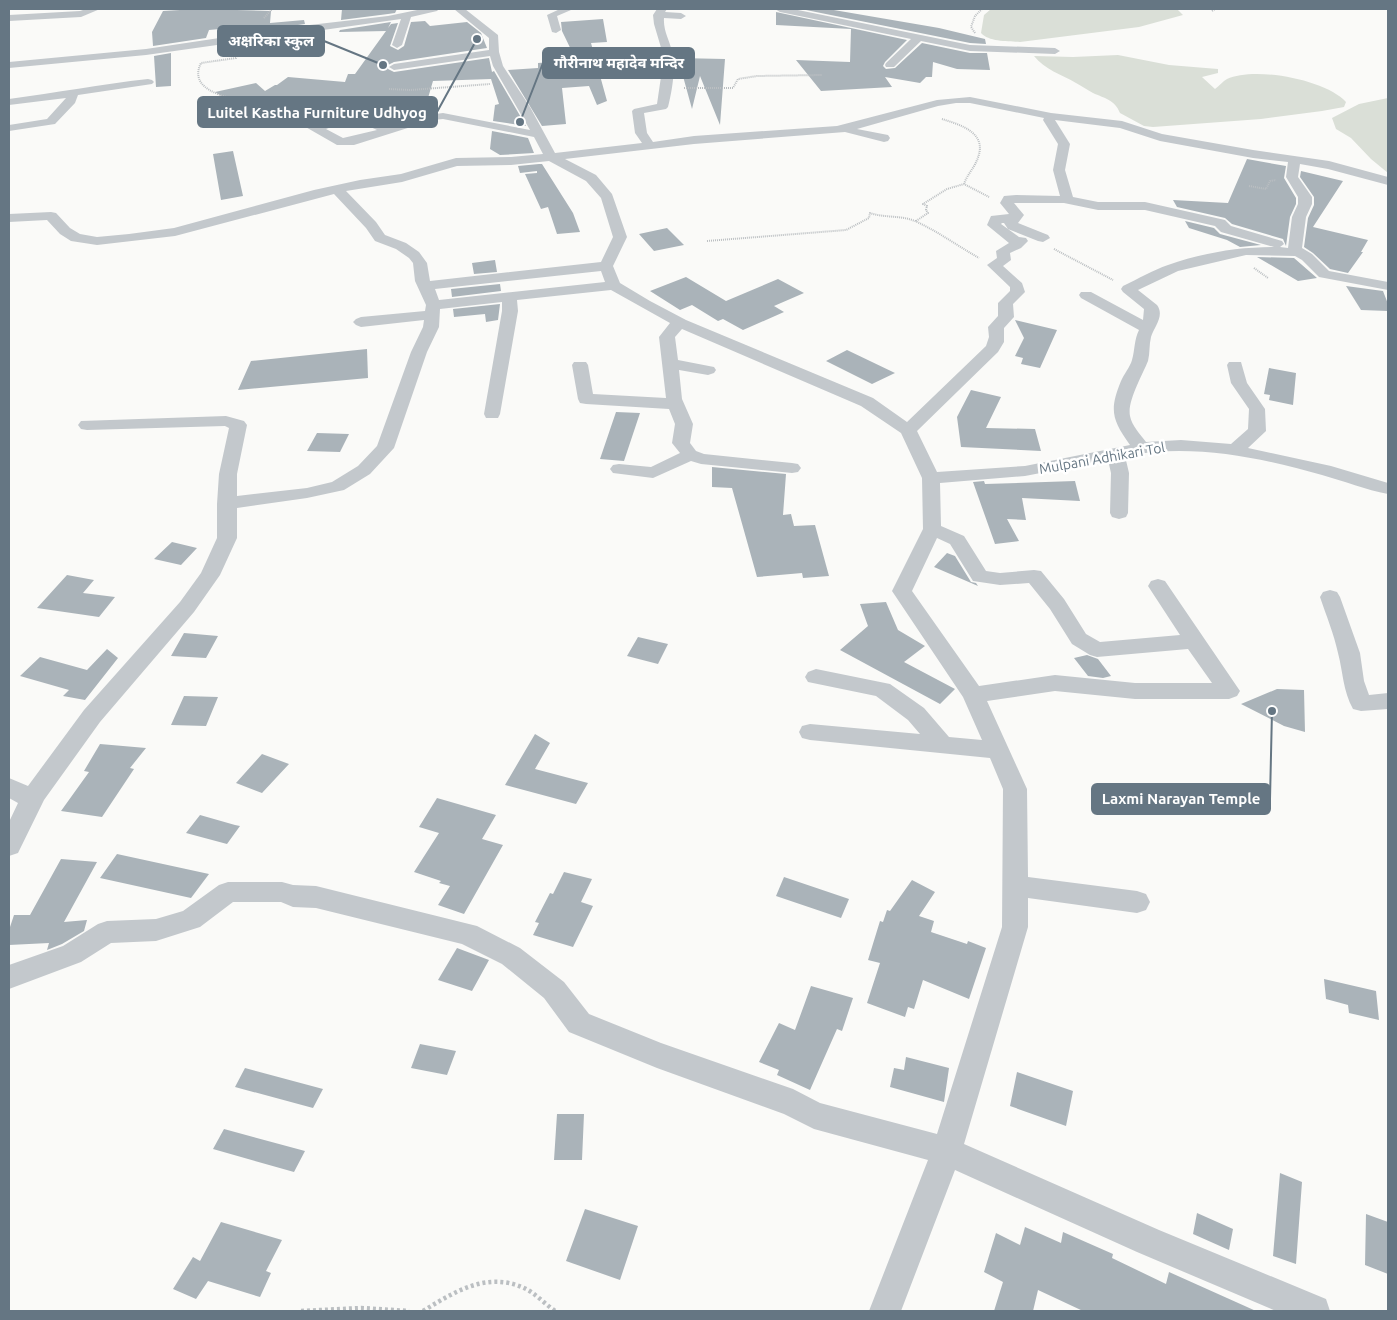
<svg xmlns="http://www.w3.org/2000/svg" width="1397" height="1320" font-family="Ubuntu,'Noto Sans Devanagari',sans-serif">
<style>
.green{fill:#dadfd7}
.building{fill:#aab3b9}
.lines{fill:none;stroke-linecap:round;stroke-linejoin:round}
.path-far1{stroke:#bbbfc2;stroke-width:2;stroke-dasharray:1 1;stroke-linecap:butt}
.path{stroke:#bbbfc2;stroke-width:4.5;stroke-dasharray:3 3;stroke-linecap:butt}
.street{fill:#c3c8cc;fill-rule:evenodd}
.labels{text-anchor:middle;stroke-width:5;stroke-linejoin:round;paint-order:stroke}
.street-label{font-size:14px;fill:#657683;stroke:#fff}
.leader{fill:none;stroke:#657683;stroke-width:2}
.callout-dot{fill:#657683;stroke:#fff;stroke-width:2}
.callout{fill:#657683;stroke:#657683;stroke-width:2}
.callout-label{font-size:15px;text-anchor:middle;font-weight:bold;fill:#fff}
</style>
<rect width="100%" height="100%" fill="#fafaf8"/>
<!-- green -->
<path class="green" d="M991 9H1177L1183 15 1139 27 1020 42C1008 41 989 42 981 33L984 15Z
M1118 55 1169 65 1218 69V73L1202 77 1215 89C1219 86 1223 81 1227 79 1255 66 1326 80 1346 102L1344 107 1322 111 1261 119 1153 127 1144 126 1120 113C1115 100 1104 98 1093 93 1087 90 1082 86 1076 83 1061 74 1045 70 1034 56L1073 57Z
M1388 98V173L1371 159 1351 138 1336 129 1332 118 1359 104Z"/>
<!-- building -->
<path class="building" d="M197 9 271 11 270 23 304 20 305 24 242 33 241 27 209 30 206 38 153 46 152 32 163 11Z
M342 9H397L395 13 388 14 341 20Z
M801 9H828L939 28 985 39 986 44 970 43Z
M776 12 907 40 885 62 883 66 886 69 895 68 922 43 970 53H987L990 70 957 69 933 62 932 77H926L920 83 885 77 892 87 821 91 796 60 850 62 851 29 776 25Z
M603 19 607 42 591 43 607 101 597 105 589 86 562 88 566 124 542 126 508 70 538 68V63L576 60 562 31 561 22Z
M425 21 430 26 467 22 481 33 487 48 394 62 388 65V69L394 72 489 58 492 72 494 71 526 126 493 121 495 105 499 104 491 79 433 81 428 98 369 115 351 107 340 111 335 110 333 114 325 118 300 110 296 111 287 106H278L274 110 281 115 259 121 215 92 256 83 265 91 275 85H277L288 77 345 82 348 74H355L386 31 339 32 340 30 391 22 388 28 391 24 398 23 390 46 398 50 404 46 411 22Z
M171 53V86L156 87 154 56Z
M678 58 725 59 720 125 700 76 692 109Z
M492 131 528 138 534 153 500 155 490 149Z
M233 151 243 196 221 200 213 154Z
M1247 159 1286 166 1284 178 1296 198V204L1290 217 1286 246 1283 239 1232 224 1225 218 1177 207 1173 200 1228 203Z
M539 164H542L573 213 580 232 557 234 548 207 541 209 525 174 537 173V171L520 173 518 166Z
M1301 171 1343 181 1313 227 1368 240 1361 252H1363L1348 273 1330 269 1313 253 1304 247 1308 218 1314 205V197L1300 177Z
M1185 221 1214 228 1220 234 1261 245 1240 247 1227 240 1189 228Z
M667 228 684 245 654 251 639 234Z
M1257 257 1294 258 1317 278 1298 281Z
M495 260 497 272 474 274 472 263Z
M686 277 726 301 778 279 804 293 774 306 784 312 743 330 723 319 718 321 692 305 680 310 650 291Z
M500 284 501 291 452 297 451 289Z
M1346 286 1383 291 1388 304V311L1361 310Z
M500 304 498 320 486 322 485 314 454 317 453 309Z
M1015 320 1057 330 1040 368 1021 364 1023 358 1015 356 1024 338Z
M367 349 368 378 238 390 251 361Z
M847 350 895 373 872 384 826 361Z
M1269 368 1296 373 1293 405 1269 400 1270 395 1264 394Z
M971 390 1001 397 986 428 1035 429 1041 451 961 447 957 417Z
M616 412 640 413 624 461 600 459Z
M317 433 349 434 340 452 307 451Z
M712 467 786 474 783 515 791 514 794 526 815 525 829 576 803 578 802 573 757 577 732 488 712 487Z
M984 481 985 484 1075 481 1080 501 1022 498 1026 520 1007 519 1019 541 995 544 973 482Z
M172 542 197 548 181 565 154 559Z
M947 553 955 556 971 582 976 583 978 586 934 567Z
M67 575 94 580 83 593 115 597 99 617 37 608Z
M886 602 898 630 925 646 904 662 955 689 940 704 840 650 868 626 860 604Z
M184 633 218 636 206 658 171 656Z
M638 637 668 644 658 664 627 656Z
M107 649 118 658 85 700 63 696 69 690 20 676 40 657 87 670Z
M1087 655 1098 659 1111 676 1103 678 1088 676 1074 658Z
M1277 689 1304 690 1305 732 1284 726 1241 704Z
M184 696 218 697 206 726 171 725Z
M535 734 550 743 535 769 588 783 576 804 505 785Z
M100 744 146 748 130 768 134 769 102 817 61 811 89 772 84 771Z
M262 754 289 764 262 793 236 783Z
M437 798 496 815 482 839 503 845 464 914 438 905 450 886 439 883 441 881 414 872 439 833 419 827Z
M200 815 235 825 240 826 227 844 186 833Z
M117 854 209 874 191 898 100 878Z
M61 859 97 862 64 922 87 920 84 931 62 944 47 950 49 943 9 945V930L14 915H30Z
M564 872 592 879 581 902 593 906 573 947 533 935 539 923 535 922 550 893 553 894Z
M784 877 849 899 841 918 776 896Z
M912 880 935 892 919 916 934 921 931 932 967 944 968 941 986 948 969 999 923 980 914 1009 908 1007 905 1017 867 1003 880 963 868 960 880 921 883 922 887 910 890 911Z
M457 948 489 960 472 991 438 980Z
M1324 979 1376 991 1379 1020 1349 1013 1348 1005 1326 999Z
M811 986 853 998 842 1031 837 1029 810 1090 777 1075 779 1070 759 1062 779 1023 795 1030Z
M420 1044 456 1051 447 1075 411 1068Z
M906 1057 949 1068 944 1102 890 1087 894 1068 904 1070Z
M245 1068 323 1089 313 1108 235 1087Z
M1017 1072 1073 1091 1066 1126 1010 1106Z
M557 1114H584L582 1160H554Z
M224 1129 305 1151 294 1172 213 1149Z
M1280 1173 1302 1182 1296 1264 1273 1256Z
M585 1209 638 1226 620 1280 566 1261Z
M1197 1213 1233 1229 1229 1250 1193 1234Z
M1366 1214 1388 1222V1274L1365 1265Z
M221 1222 282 1240 266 1271 271 1273 260 1297 208 1281 196 1299 173 1289 193 1257 200 1261Z
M1025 1227 1061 1243 1063 1232 1113 1254 1112 1258 1166 1284 1169 1272 1256 1311H1083L1038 1290 1033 1311H994L1003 1282 984 1272 996 1233 1020 1245Z"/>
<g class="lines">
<!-- path-far1 -->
<path class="path-far1" d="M1212 11 1215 9
M264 18 272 9
M975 33 971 27 975 16 982 9
M237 54 236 58 201 63C184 97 249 101 267 104
M684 88H733L738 79 757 76 822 75
M389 89 410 90 490 84
M942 119C961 125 989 133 977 160 974 168 967 175 964 184
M1249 186 1266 189 1270 181 1276 180
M916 221 928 213 926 210 927 206 923 204 947 189 964 184 989 197
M707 241 846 230 869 218 870 213C884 218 900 215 915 221 937 231 958 246 979 258
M1054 249 1113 280
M1254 268 1268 278"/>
<!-- path -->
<path class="path" d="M301 1311 361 1308 409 1311
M423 1311C454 1292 487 1271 524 1288 535 1293 545 1304 555 1311"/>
<!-- street -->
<path class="street" d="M86 9H100L81 17 9 21V15L80 11Z
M422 9H439L437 11 411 17 402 45 397 48 392 45 401 19 146 55 9 68V62L146 49 292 27 388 16Z
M454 9H465L498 35 499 52 503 66 530 107 555 153 642 143 635 133 632 111 634 109 657 104 663 63 662 51 654 24 653 15 657 9H667L665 12 681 13 686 16 681 19 664 18C663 31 670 41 672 52 676 69 672 91 668 107L666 109 644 113 647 133 653 142 694 136 837 126 937 100 970 97 1051 113 1122 121 1162 134 1253 150 1329 161 1388 177V185L1328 169 1300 164 1298 177 1312 197V204L1306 217 1302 248 1312 254 1329 271 1388 282V290L1319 277 1302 260 1295 256 1246 255 1178 271 1138 290 1157 305C1165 316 1154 327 1151 337 1149 345 1150 353 1148 361 1143 374 1127 401 1130 416 1132 426 1140 434 1146 442L1181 440 1231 444 1248 429 1249 409 1231 383 1227 365 1229 362H1241L1247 383 1265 409 1266 431 1248 448 1331 466 1388 483V494C1366 490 1344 481 1322 475 1259 457 1191 443 1125 456L1129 473 1128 513 1126 517 1119 519 1112 517 1110 513 1111 473 1108 460 1025 476 940 483 941 526 964 536 986 571 1000 573 1034 570 1041 571 1064 599 1086 634 1100 642 1180 635 1148 586 1151 581 1158 579 1165 581 1240 691 1237 696 1229 699H1135L1055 691 987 701 1027 789 1028 877 1137 891 1146 894 1150 902 1146 910 1137 913 1028 898V927L964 1144 1159 1230 1326 1299 1330 1311H1276L1137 1252 955 1170 901 1311H869L928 1160 814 1129 784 1114 657 1068 569 1032 544 998 502 964 462 944 316 908 293 907 281 902H233L200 927 156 941 111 943 81 962 9 989V965L63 946 98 924 107 921 156 919 183 911 219 885 228 882H282L293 885 316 886 477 926 520 948 564 982 589 1014 661 1043 793 1089 820 1103 937 1134 1002 927 1003 789 990 758 810 740 802 738 799 732 802 726 810 724 920 734 908 720 876 696 808 682 805 677 808 672 816 669 890 684 924 708 949 737 982 740 963 697 892 591 923 529 922 478 901 433 861 406 682 329 675 337 678 360 714 367 716 370 714 373 708 375 679 370 682 399 693 424 690 443 696 451 704 454 792 463 798 464 801 468 798 472 792 473 701 464 691 461 653 478 613 473 610 469 613 465 619 464 651 467 680 453 672 443 675 424 669 409 586 404 580 403 578 399 572 365 574 362H586L588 365 593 394 666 398 659 337 670 323 611 290 517 300 518 311 500 414 498 418H486L484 414 502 311V302L440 309 439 327 427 352 394 448 370 474 344 490 307 498 237 508V538L220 575 194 612 100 722 44 800 18 853 9 856V822L18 803 9 798V778L28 786 84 710 180 602 201 573 217 538V504L219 474 229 428 225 426 87 430 81 429 78 425 81 421 226 416 244 421 247 425 237 474V496L307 488 332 482 358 466 377 446 411 352 423 327 424 320 361 327 356 325 353 322 356 319 361 317 425 311 426 305 415 281 413 263 409 258 396 249 375 241 366 228 334 194 175 236 97 245 71 241 60 234 47 220 9 222V214L51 212 56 213 70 228 80 234 97 237 129 234 174 228 314 190 360 180 401 174 456 158 511 157 543 154 534 137 443 119 433 120 354 145H337L276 110 278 108H286L317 124 352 112 388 127 428 115 443 113 530 130 493 66 490 56 394 70 389 67 394 64 489 50V38ZM956 103H970L1044 118 1043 120 1058 144 1053 170 1060 196 1016 195 1004 196 1000 203 1009 214 991 216 987 225 1009 243 996 251 997 258 987 265 1010 287V291L998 303V316L988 327 989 337 986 346 907 422 873 398 686 320 650 301 620 283 613 266 627 237 612 194 596 175 565 159 694 144 845 132 884 142 888 141 890 138 888 135 857 129 938 106ZM353 119 377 130 343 138 326 129ZM1055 120 1120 128 1160 141 1253 158 1288 162 1286 177 1298 197V204L1292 217 1288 248 1280 247 1284 244 1282 241 1231 226 1225 220 1145 202H1098L1073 197 1065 170 1070 144ZM549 161 586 181 601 198 613 237 601 262 430 281 427 263 419 252 406 243 385 235 376 222 346 191 402 182 457 166 511 165ZM1014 203H1064L1098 210H1145L1215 226 1221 232 1274 247C1238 247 1202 253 1168 265 1153 270 1138 279 1123 286L1121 289 1123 292 1144 309 1143 320 1091 292H1081L1079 295 1081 298 1139 330C1134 340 1135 350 1132 360 1130 367 1124 374 1121 381 1109 410 1112 420 1130 445L1025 466 937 472 917 431 998 352 1004 342V328L1014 317 1013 304 1025 292 1022 283 1003 266 1011 260 1010 253 1021 248 1028 241 1026 238 1019 237 1001 224 1002 223H1004L1008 229 1038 241 1043 242 1050 238 1048 235 1018 223 1024 215ZM601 271 605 282 439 300 435 289ZM937 538 950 544 973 581 1000 585 1029 583 1050 609 1072 644 1090 655 1097 657 1188 649 1212 683H1135L1055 675 979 686 912 591Z
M560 9 571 10 557 16 561 30 556 33 552 32 547 15Z
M775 9H793L970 45 1055 48 1060 51 1055 54 970 51 921 41 894 67H886L885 65 886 63 911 39 780 12Z
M148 79 152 80 154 82 152 84 78 95 75 103 55 124 9 131V125L47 119 66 98 9 105V99C56 93 101 84 148 79Z
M1330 590 1337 592 1340 597 1360 653 1364 681 1369 695 1388 693V709L1361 711 1353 709C1343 691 1343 672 1338 653 1334 634 1326 615 1320 597L1323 592Z"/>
</g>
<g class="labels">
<!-- street labels -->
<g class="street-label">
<text transform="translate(1102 458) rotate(-10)" y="5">Mulpani Adhikari Tol</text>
</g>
</g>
<!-- callouts -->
<path class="leader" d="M383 65L324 41M520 122L543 63M477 39L437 112M1272 711L1270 799"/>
<g class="callout-dot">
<circle cx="383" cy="65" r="5"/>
<circle cx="520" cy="122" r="5"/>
<circle cx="477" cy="39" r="5"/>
<circle cx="1272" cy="711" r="5"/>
</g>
<g class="callout">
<rect x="218" y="26" width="106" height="30" rx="5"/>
<rect x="543" y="48" width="151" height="30" rx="5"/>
<rect x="198" y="97" width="239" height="30" rx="5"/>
<rect x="1092" y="784" width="178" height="30" rx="5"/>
</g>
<g class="callout-label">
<text x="271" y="46">अक्षरिका स्कुल</text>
<text x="619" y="68">गौरीनाथ महादेव मन्दिर</text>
<text x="317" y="118">Luitel Kastha Furniture Udhyog</text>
<text x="1181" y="804">Laxmi Narayan Temple</text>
</g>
<!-- border -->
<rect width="1397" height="1320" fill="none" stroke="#657683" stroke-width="20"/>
</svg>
